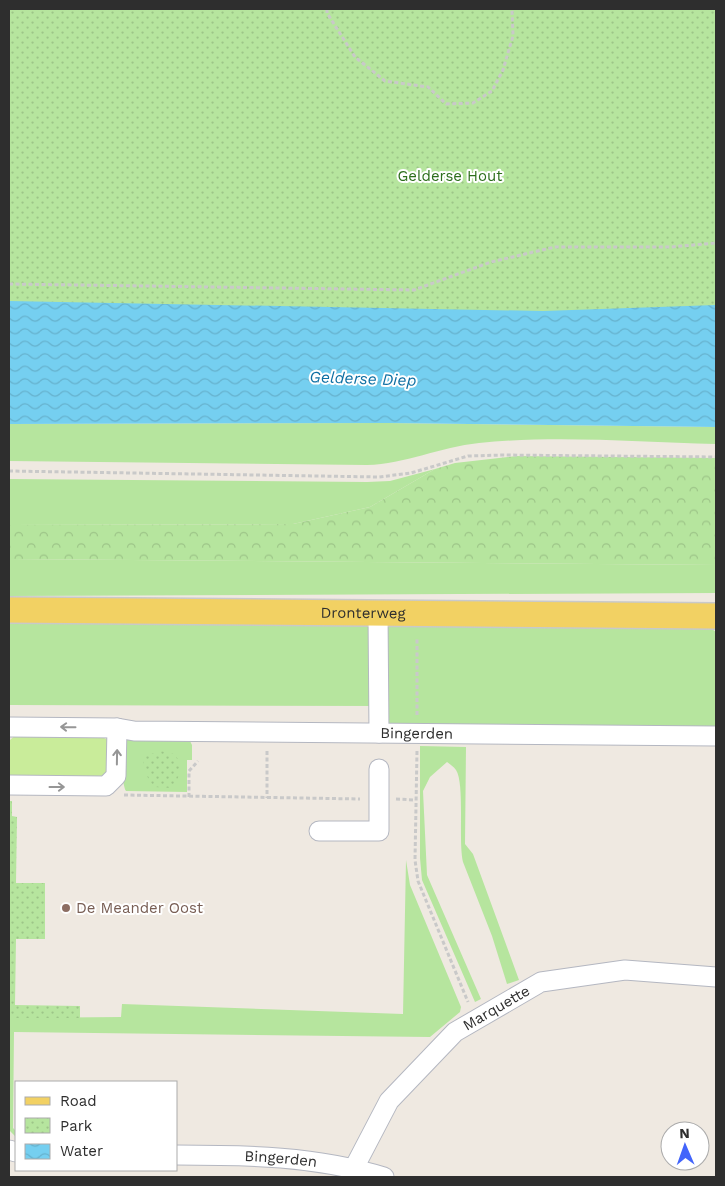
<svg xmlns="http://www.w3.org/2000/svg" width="725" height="1186" font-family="'Work Sans',sans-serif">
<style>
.grass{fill:#b6e59e}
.forest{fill:url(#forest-crowns)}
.park{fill:url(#park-dots)}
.pitch{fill:#c9ec9a}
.water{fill:url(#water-waves)}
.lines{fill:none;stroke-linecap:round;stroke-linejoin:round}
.minor-casing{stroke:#b4b7c1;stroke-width:21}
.major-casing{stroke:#c9c9c9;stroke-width:28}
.path{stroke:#c9c9c9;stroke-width:3;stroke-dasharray:4 2.5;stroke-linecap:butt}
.minor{stroke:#fff;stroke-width:19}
.major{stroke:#f2d163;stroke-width:25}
.oneway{stroke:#969696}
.education-dot{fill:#8d6e63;stroke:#fff;stroke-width:2}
.labels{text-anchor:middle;stroke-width:4;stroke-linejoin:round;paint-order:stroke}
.park-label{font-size:15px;fill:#2c6e1b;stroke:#fff}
.street-label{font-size:15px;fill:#2e2e2e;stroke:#fff}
.education-label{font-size:15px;fill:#785e54;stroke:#fff;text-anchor:start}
.water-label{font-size:16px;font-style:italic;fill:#0d6fa3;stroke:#fff}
</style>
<defs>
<pattern id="forest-crowns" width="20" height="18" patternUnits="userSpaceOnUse" patternTransform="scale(1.25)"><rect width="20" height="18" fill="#b6e59e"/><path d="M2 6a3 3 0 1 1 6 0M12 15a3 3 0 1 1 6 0" fill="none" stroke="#9dc588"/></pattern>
<pattern id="park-dots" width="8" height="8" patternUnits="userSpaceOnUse" patternTransform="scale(1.25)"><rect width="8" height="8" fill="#b6e59e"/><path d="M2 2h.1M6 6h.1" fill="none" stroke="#9dc588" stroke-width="1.8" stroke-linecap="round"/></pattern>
<pattern id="water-waves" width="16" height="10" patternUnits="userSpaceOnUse" patternTransform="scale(1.25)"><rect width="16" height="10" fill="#75cff0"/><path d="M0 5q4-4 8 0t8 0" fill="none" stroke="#66b2ce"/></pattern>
</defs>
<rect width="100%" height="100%" fill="#efe9e1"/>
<!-- grass -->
<path class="grass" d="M388 423 716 427V444C638 442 557 435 479 443 440 447 405 464 367 465L9 461V424Z
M435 469 370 507 293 524 9 525V479L367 482 390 481Z
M9 559 716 565V593L9 596Z
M9 623 709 627 716 632V729L390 724 384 717V706L9 705Z
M127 739H189L192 745V760H187V792L126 791C121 783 121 746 127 739Z
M420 746 466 747 465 844 473 854 519 980 507 984 492 936 463 862C458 841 465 784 456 770 454 767 450 764 447 762L430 777 423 791 427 875 481 999 475 1002 422 880 420 858Z
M406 860 410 885 461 1007 460 1012 430 1037 14 1032 13 1128 16 1131V1137L10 1131V1018L121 1017 122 1004 403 1014Z"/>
<!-- forest -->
<path class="forest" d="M517 456 716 458V565L9 559V525L293 524 370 507 435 469 455 463Z"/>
<!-- park -->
<path class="park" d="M9 9H716V322L9 326Z
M161 751 174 754 181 763 180 774 172 788 154 787 143 770 144 756Z
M9 801H12V816L17 817 16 883H45V939H16L15 1005 80 1006V1018H9Z"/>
<!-- pitch -->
<path class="pitch" d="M16 735 102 737 108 740V776L102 780H16L10 775V740Z"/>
<!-- water -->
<path class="water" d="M9 301 543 311 716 305V427L388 423 9 424Z"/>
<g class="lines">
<!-- minor casing -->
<g class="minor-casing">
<g id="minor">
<path d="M378 614 379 733"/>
<path id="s1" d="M9 727 117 728 134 731 716 736"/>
<path d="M9 785 106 786 116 776 117 728"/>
<path d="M319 831H379V769"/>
<path d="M9 1150 16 1152"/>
<path id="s2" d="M176 1155C247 1155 316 1156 384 1177"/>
<path id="s3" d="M353 1177 354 1168 389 1101 455 1032 541 982 625 970 716 977"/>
</g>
</g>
<!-- major casing -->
<g class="major-casing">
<g id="major">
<path id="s4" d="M9 610 716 616"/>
</g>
</g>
<!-- path -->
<path class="path" d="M327 9V13L355 57 385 81 428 87 446 104 473 103 492 91 503 70 513 36 512 9
M9 284 414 290 491 262 555 247H671L716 243
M9 471 379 477 411 473 468 456 502 455 716 457
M417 715V639
M267 751V798
M417 751 415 860 418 881 468 1002
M124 795 360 799
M189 797V771L198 761
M396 799 415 800"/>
<!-- minor -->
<use href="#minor" class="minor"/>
<!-- major -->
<use href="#major" class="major"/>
</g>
<!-- one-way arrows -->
<defs><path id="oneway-shaft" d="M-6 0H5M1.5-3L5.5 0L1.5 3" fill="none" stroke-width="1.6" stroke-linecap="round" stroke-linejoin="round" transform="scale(1.25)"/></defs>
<g class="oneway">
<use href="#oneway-shaft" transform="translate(68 727) rotate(-179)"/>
<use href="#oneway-shaft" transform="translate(117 757) rotate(-89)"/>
<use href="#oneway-shaft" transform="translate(57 787)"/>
</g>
<!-- markers -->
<circle class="education-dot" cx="66" cy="908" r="5"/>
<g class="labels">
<!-- park labels -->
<g class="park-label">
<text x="450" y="181">Gelderse Hout</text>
</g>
<!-- street labels -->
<g class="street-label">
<text dy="5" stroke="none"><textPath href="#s4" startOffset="354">Dronterweg</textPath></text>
<text dy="5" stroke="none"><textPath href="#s1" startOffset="408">Bingerden</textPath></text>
<text dy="5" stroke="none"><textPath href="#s3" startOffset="228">Marquette</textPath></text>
<text dy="5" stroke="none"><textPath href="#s2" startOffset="105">Bingerden</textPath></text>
</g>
<!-- education labels -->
<g class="education-label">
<text x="76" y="913">De Meander Oost</text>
</g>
<!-- water labels -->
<g class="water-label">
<text transform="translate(363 378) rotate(2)" y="6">Gelderse Diep</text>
</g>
</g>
<!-- border -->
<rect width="725" height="1186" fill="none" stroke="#2e2e2e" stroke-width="20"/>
<!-- legend -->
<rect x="15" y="1081" width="162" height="90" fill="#ffffff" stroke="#ababab"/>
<rect x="25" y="1097" width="25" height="8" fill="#f2d163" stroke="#ababab"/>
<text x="60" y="1106" font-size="15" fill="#2e2e2e">Road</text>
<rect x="25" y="1118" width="25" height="15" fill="url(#park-dots)" stroke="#ababab"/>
<text x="60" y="1131" font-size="15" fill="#2e2e2e">Park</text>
<rect x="25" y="1144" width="25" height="15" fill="url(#water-waves)" stroke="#ababab"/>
<text x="60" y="1156" font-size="15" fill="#2e2e2e">Water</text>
<!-- north arrow -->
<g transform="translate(685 1146) rotate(358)"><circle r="24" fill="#ffffff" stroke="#ababab"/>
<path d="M0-4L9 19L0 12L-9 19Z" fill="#4264fb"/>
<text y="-8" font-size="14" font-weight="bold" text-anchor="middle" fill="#2e2e2e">N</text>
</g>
</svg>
